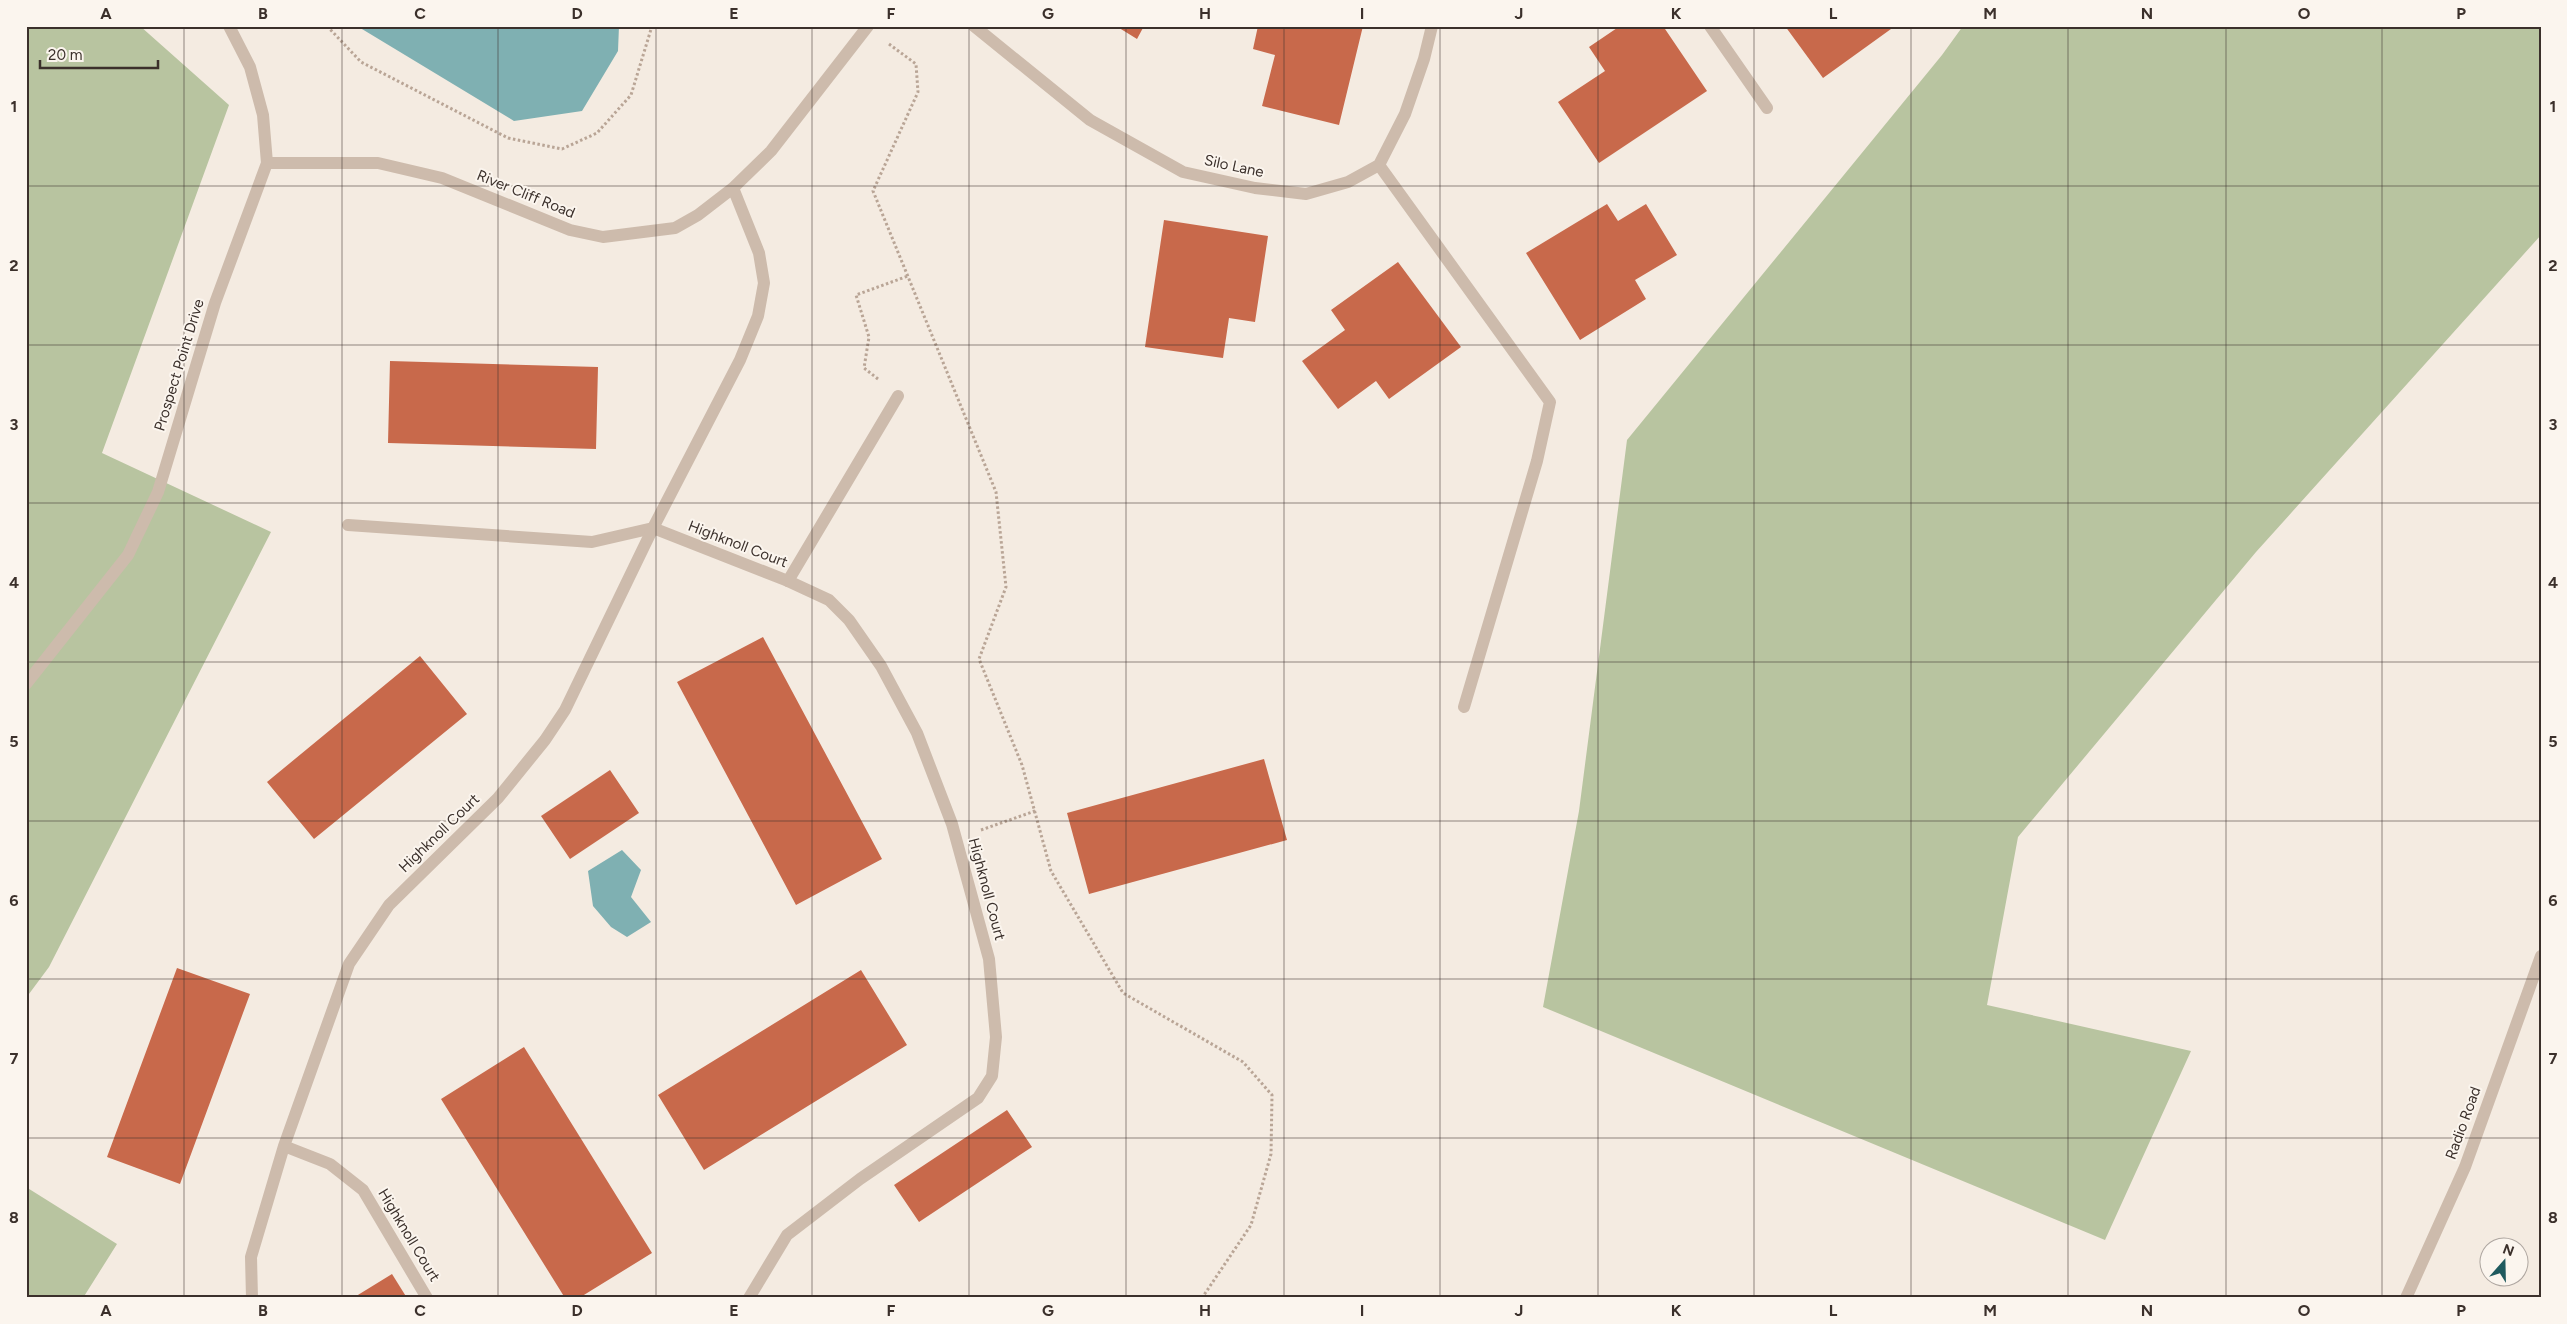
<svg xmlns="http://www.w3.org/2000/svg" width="2567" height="1324" font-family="Figtree,sans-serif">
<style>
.green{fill:#b8c4a0}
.water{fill:#7fb0b2}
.building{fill:#c8694b}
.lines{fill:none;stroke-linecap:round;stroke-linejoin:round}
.path{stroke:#b9a596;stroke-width:3;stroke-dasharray:2.5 2.5;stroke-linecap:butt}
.service{stroke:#cdbbac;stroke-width:12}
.minor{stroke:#cdbbac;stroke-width:12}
.grid{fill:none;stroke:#3b302b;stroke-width:1;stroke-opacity:0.55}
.labels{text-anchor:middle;stroke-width:4;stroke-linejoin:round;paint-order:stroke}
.street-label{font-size:15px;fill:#3b302b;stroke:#fbf5ee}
.neatline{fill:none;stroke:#3b302b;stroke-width:2}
.grid-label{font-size:16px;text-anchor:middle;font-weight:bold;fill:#3b302b}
</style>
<rect width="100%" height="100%" fill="#f4ebe1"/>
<!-- green -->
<path class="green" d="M26 26H140L229 105 102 453 271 532 49 967 26 998Z
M1963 26H2541V235L2256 552 2018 837 1987 1005 2191 1051 2105 1240 1543 1007 1579 811 1627 440 1942 55Z
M26 1187 117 1244 83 1298H26Z"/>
<!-- water -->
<path class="water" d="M357 26H619L618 51 582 111 514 121Z
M622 850 641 870 631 897 651 922 627 937 611 927 593 906 588 871Z"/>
<!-- building -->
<path class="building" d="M1116 26H1144L1137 39Z
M1258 26H1363L1339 125 1262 106 1275 55 1253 49Z
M1620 26H1663L1707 91 1599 163 1558 102 1605 71 1589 47Z
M1785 26H1889L1891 29 1823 78Z
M1607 204 1618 221 1646 204 1677 255 1635 280 1646 299 1580 340 1526 253Z
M1164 220 1268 236 1255 322 1229 318 1223 358 1145 347Z
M1398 262 1461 347 1389 399 1376 381 1338 409 1302 361 1345 330 1331 310Z
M390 361 598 367 596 449 388 443Z
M763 637 882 859 796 905 677 682Z
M420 656 467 714 314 839 267 782Z
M1264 759 1287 840 1089 894 1067 813Z
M610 770 639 813 570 859 541 816Z
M177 968 250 994 180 1184 107 1157Z
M861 970 907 1045 704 1170 658 1095Z
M524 1047 652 1253 579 1298H565L441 1099Z
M1007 1110 1032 1147 919 1222 894 1185Z
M392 1274 407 1298H353Z"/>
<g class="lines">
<!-- path -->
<path class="path" d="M327 26 361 62 508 138 562 149 597 133 631 95 652 26
M889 44 916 64 918 92 873 191 996 492 1006 587 979 659 1022 765 1051 871 1123 993 1243 1062 1272 1095 1271 1154 1251 1225 1202 1298
M878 379 864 368 869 337 856 295 908 276
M981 830 1035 811"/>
<!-- service -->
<path class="service" d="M1379 165 1550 402 1537 461 1464 707
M348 525 592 542 653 528
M788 581 898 396
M2406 1298 2465 1167 2541 956"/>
<!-- minor -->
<path class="minor" d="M974 26 1090 120 1183 172 1255 188 1306 194 1348 182 1379 165 1405 114 1424 59 1432 26
M1710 26 1767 108
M267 163H378L442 178 570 230 603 237 675 228 698 215 733 188 771 151 868 26
M653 528 788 581 829 600 849 620 881 666 917 733 952 824 989 959 996 1037 992 1076 978 1098 860 1179 787 1235 749 1298
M26 684 128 555 158 492 215 303 267 163 263 115 250 67 229 26
M284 1146 330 1164 363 1190 427 1298
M252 1298 251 1257 284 1146 349 964 389 905 498 798 545 740 565 710 653 528 740 360 758 316 764 283 759 253 733 188"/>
</g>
<!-- grid -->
<path class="grid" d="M184 26V1298M342 26V1298M498 26V1298M656 26V1298M812 26V1298M969 26V1298M1126 26V1298M1284 26V1298M1440 26V1298M1598 26V1298M1754 26V1298M1911 26V1298M2068 26V1298M2226 26V1298M2382 26V1298M26 186H2541M26 345H2541M26 503H2541M26 662H2541M26 821H2541M26 979H2541M26 1138H2541"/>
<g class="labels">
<!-- street labels -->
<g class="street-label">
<text transform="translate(1234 166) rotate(12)" y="5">Silo Lane</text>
<text transform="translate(526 194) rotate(22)" y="5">River Cliff Road</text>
<text transform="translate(179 365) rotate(-73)" y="5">Prospect Point Drive</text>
<text transform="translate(738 544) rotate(21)" y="5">Highknoll Court</text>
<text transform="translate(439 833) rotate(-44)" y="5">Highknoll Court</text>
<text transform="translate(987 889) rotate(75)" y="5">Highknoll Court</text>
<text transform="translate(2463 1123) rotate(-70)" y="5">Radio Road</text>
<text transform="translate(409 1235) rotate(59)" y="5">Highknoll Court</text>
</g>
</g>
<!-- border -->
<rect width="2567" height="1324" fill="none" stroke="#fbf5ee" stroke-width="55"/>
<!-- north arrow -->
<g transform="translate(2504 1262) rotate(20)"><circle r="24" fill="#fbf5ee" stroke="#aea6a0"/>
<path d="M0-4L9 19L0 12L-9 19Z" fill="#1f5a5e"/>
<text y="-8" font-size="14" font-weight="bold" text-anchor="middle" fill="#3b302b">N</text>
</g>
<!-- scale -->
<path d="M40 60v8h118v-8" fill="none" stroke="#3b302b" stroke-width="2.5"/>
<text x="48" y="60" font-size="15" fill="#3b302b" stroke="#fbf5ee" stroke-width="4" paint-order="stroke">20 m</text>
<rect x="28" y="28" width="2512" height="1268" class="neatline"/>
<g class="grid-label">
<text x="106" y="19">A</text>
<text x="263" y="19">B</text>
<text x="420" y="19">C</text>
<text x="577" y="19">D</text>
<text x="734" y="19">E</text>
<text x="891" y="19">F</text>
<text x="1048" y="19">G</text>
<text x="1205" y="19">H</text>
<text x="1362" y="19">I</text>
<text x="1519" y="19">J</text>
<text x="1676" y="19">K</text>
<text x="1833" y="19">L</text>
<text x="1990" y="19">M</text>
<text x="2147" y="19">N</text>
<text x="2304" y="19">O</text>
<text x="2461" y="19">P</text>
<text x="14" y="112">1</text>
<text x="2553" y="112">1</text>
<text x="14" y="271">2</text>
<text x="2553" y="271">2</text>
<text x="14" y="430">3</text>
<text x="2553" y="430">3</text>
<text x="14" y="588">4</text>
<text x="2553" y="588">4</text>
<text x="14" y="747">5</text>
<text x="2553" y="747">5</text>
<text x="14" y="906">6</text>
<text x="2553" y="906">6</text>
<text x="14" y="1064">7</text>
<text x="2553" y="1064">7</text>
<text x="14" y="1223">8</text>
<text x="2553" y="1223">8</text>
<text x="106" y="1316">A</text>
<text x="263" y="1316">B</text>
<text x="420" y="1316">C</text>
<text x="577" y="1316">D</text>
<text x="734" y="1316">E</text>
<text x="891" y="1316">F</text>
<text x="1048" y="1316">G</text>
<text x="1205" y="1316">H</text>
<text x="1362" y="1316">I</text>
<text x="1519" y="1316">J</text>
<text x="1676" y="1316">K</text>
<text x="1833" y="1316">L</text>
<text x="1990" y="1316">M</text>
<text x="2147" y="1316">N</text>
<text x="2304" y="1316">O</text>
<text x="2461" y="1316">P</text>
</g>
</svg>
